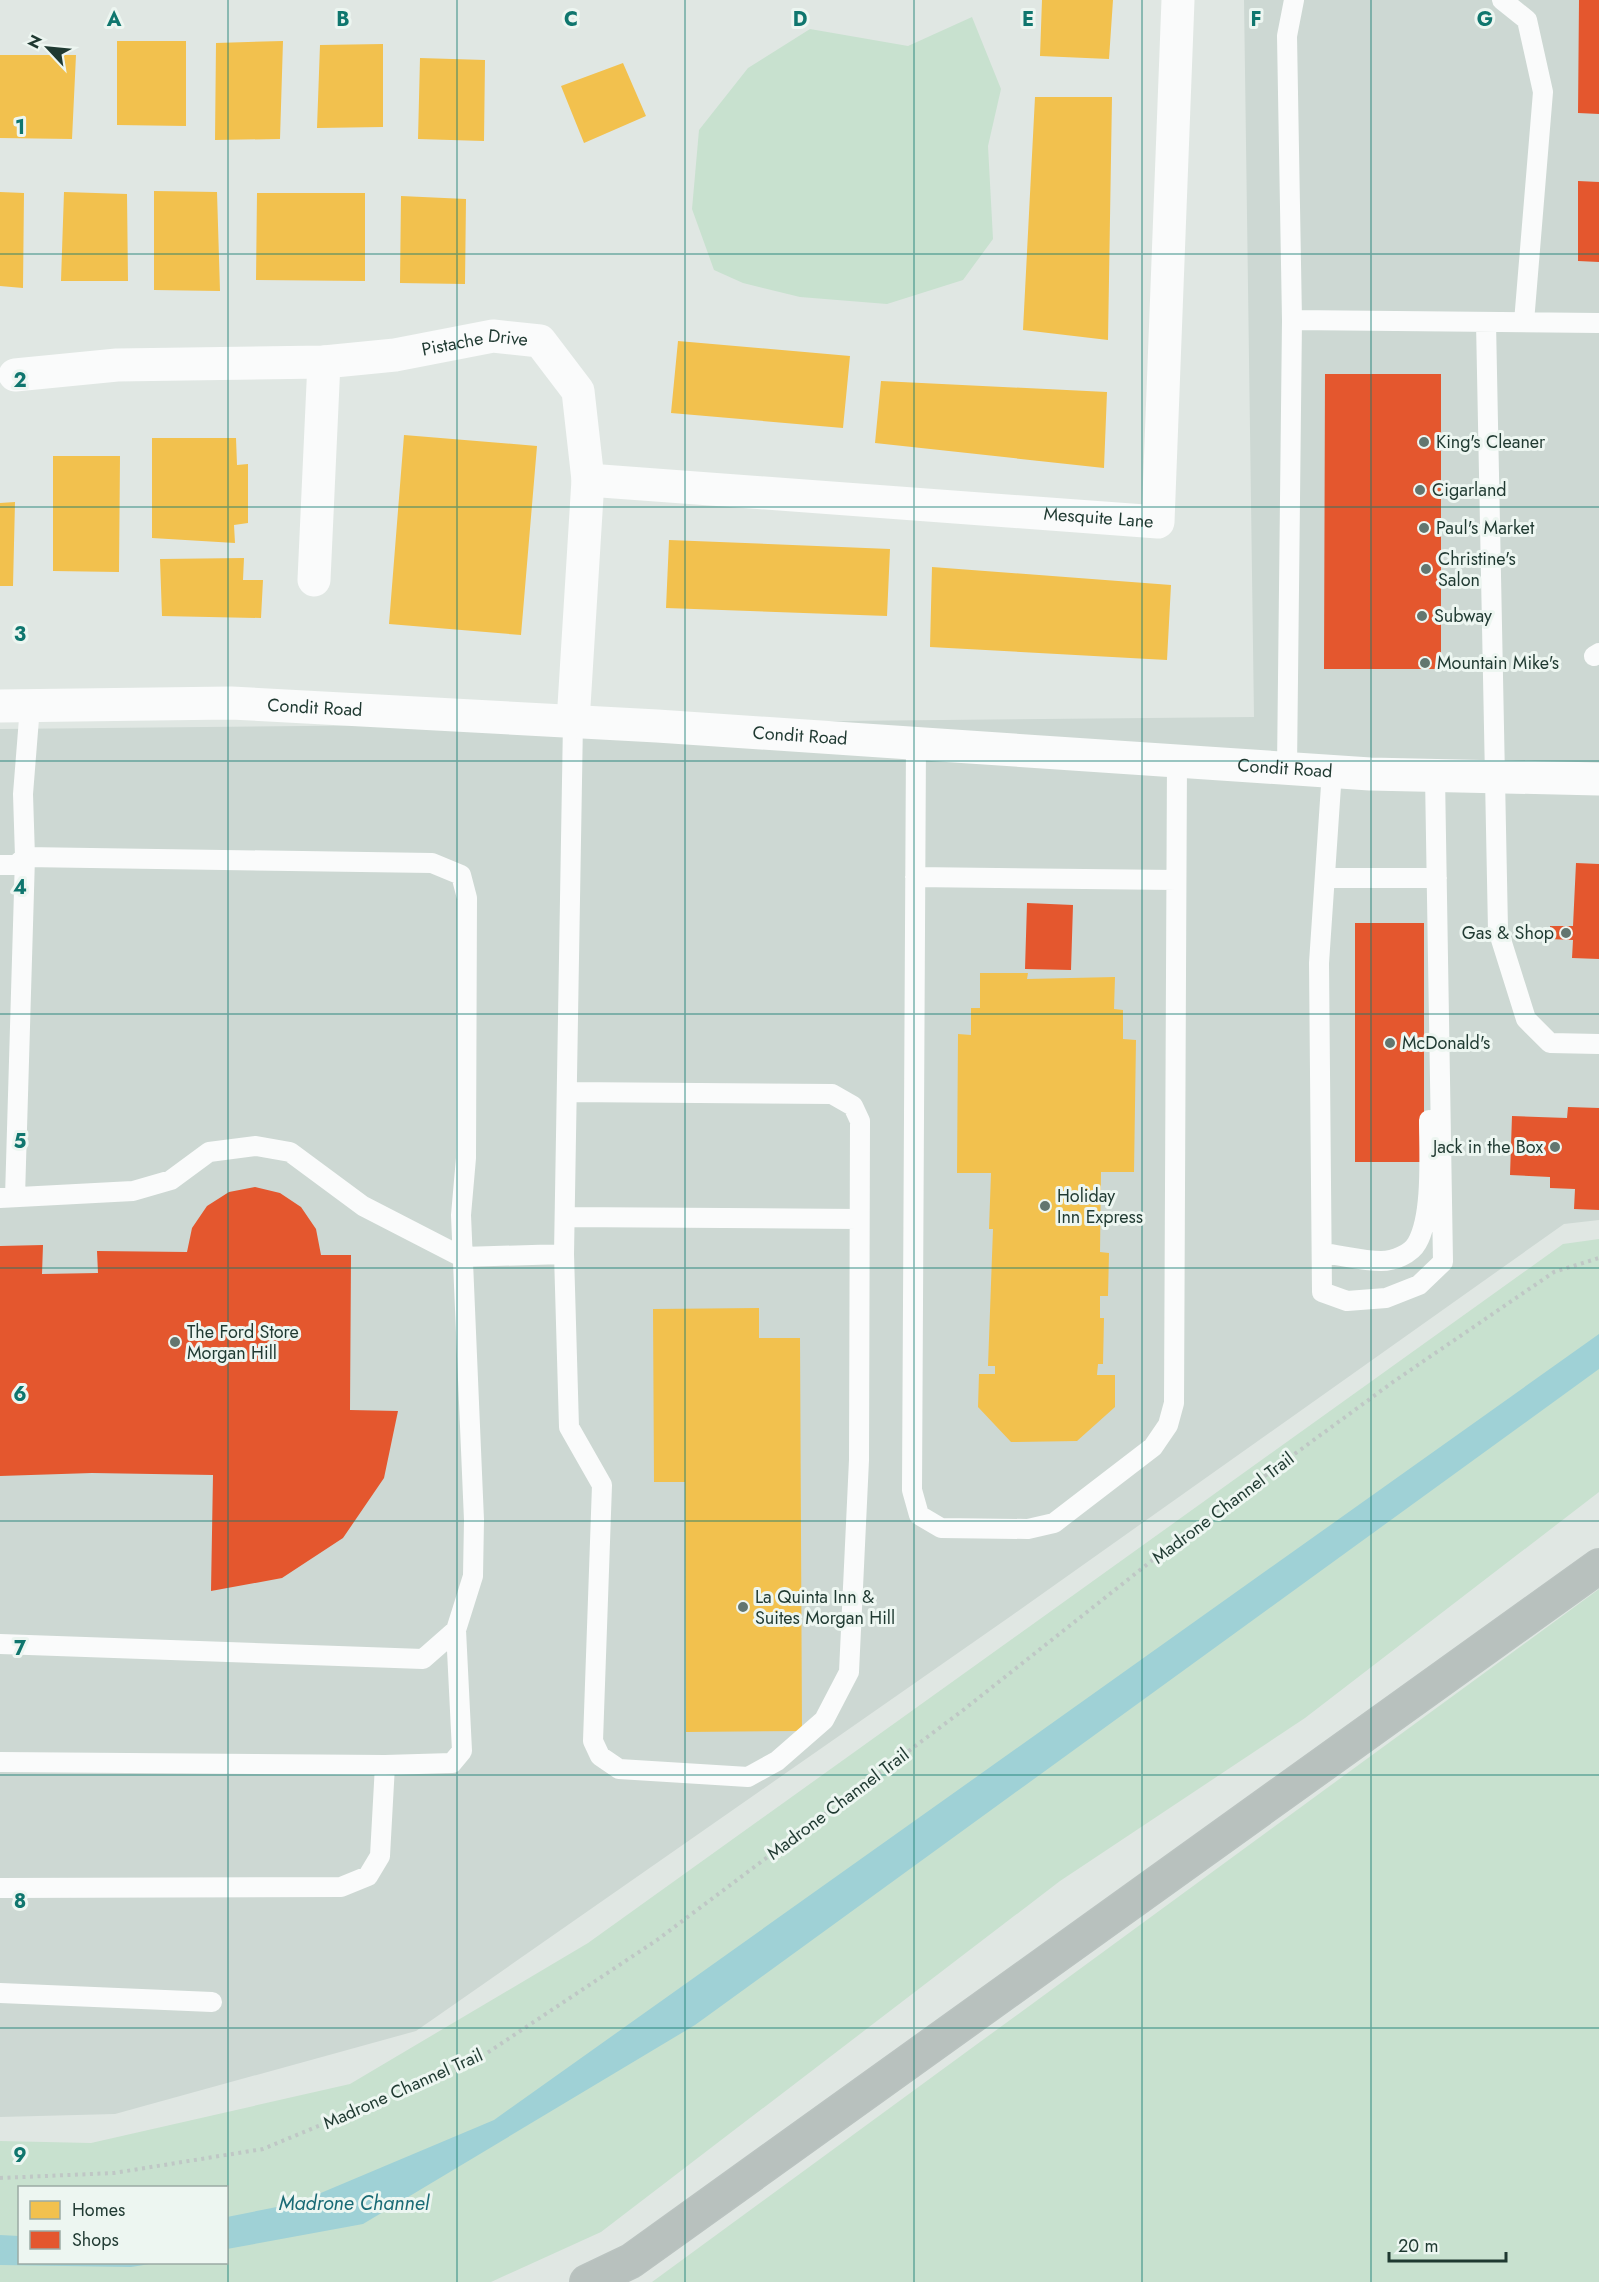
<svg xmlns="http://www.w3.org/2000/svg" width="1599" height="2282" font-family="Jost,sans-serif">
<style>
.built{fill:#cdd8d3}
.green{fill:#c8e1cf;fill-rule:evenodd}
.water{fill:#9fd1d6}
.homes{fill:#f2c14e}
.shops{fill:#e4572e}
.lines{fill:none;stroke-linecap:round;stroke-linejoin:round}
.motorway-casing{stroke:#bac3c0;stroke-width:36}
.path{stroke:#bfc7c5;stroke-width:4;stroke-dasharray:3 4.5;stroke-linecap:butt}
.service{stroke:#fafbfb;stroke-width:20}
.minor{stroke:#fafbfb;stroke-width:33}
.tertiary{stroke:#fafbfb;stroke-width:33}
.motorway{stroke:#b8c1be;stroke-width:33}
.grid{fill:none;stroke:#0f766e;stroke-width:1.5;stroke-opacity:0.55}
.poi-dot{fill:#63766f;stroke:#edf6f1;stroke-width:2}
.labels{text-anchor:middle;stroke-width:6;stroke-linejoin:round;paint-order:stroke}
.street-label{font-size:18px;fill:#1f3931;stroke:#edf6f1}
.poi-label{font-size:18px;fill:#1f3931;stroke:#edf6f1;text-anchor:start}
.water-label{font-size:20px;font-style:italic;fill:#196a75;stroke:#edf6f1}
.grid-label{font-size:20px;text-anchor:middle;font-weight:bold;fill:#0f766e;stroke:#edf6f1;stroke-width:6;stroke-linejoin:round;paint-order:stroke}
</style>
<rect width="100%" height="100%" fill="#e0e7e3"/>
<!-- built -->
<path class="built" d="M1244 0H1599V1220L1564 1224 1011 1616 416 2031 115 2114 0 2117V729L1254 717Z"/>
<!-- green -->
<path class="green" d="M972 17 1001 89 988 146 993 239 963 280 887 304 800 297 743 283 714 270 692 209 699 130 748 68 810 29 908 46Z
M1599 1239V1492L1305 1718 1060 1881 601 2232 491 2282H0V2141L91 2143 350 2084 588 1943 1563 1244ZM20 2188H226V2262H20Z
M1599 1589V2282H652Z"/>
<!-- water -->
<path class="water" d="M1599 1334V1369L695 2025 363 2224 227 2249V2217L297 2203 494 2120Z
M0 2235 19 2236 20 2262 156 2263 131 2267 0 2265Z"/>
<!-- homes -->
<path class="homes" d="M1042 0H1113L1109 59 1040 56Z
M117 41H186V126L117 125Z
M283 41 280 139 215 140 216 43Z
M383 44V127L317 128 320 45Z
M0 55H76L72 139 0 138Z
M420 58 485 60 484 141 418 139Z
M623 63 646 116 584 143 561 86Z
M1035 97H1112L1108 340 1023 330Z
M154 191 217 192 220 291 154 290Z
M0 192 24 193 23 288 0 286Z
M64 192 127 194 128 281H61Z
M257 193H365V281L256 280Z
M401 196 466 199 465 284 400 283Z
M678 341 850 356 843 428 671 413Z
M881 381 1107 392 1104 468 875 443Z
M404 435 537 446 521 635 389 624Z
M152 438H236L237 465 248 464V523L234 525 235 543 152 538Z
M53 456H120L119 572 53 571Z
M15 502 13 586H0V503Z
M669 540 890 549 887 616 666 608Z
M244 558 243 580H263L261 618 162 616 160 559Z
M932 567 1171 585 1167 660 930 647Z
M980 973H1028L1027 979 1115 977 1114 1009 1123 1010V1039L1136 1040 1134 1172H1101L1100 1252 1109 1253 1108 1296H1100V1318H1104L1103 1364H1098L1097 1375H1115V1407L1077 1441 1011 1442 978 1407 979 1374H995V1366H988L993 1229H989L991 1173H957L958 1034 971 1035V1008H980Z
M759 1308V1338H800L802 1731 686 1732 685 1482H654L653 1309Z"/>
<!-- shops -->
<path class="shops" d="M1579 0H1599V114L1578 113Z
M1578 181 1599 182V262L1578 261Z
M1325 374H1441V669H1324Z
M1576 863 1599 864V959L1572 958 1573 940 1550 939V926H1573Z
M1027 903 1073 905 1071 970 1025 969Z
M1355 923H1424V1162H1355Z
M1568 1107 1599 1108V1210L1574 1209 1575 1189 1550 1188V1177L1510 1175 1512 1116 1567 1118Z
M255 1187 280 1193 301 1207 316 1229 321 1255H351L350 1410 398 1411 384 1478 343 1538 282 1578 211 1591 213 1475 92 1473 0 1476V1246L43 1245 42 1274 98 1273 97 1251 187 1252 192 1228 207 1206 229 1192Z"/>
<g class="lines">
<!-- motorway casing -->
<g class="motorway-casing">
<path id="motorway" d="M587 2282 631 2261 1599 1566"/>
</g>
<!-- path -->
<path class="path" d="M0 2178 114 2173 263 2149 475 2061 657 1940 962 1711 1188 1532 1393 1382 1554 1272 1599 1258"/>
<!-- service -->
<path class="service" d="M1502 0 1527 20 1543 92 1524 322
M1292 320 1599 323
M1486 322 1498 930 1526 1019 1550 1043 1599 1044
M1594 656 1599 653
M916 743 912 1490 919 1515 941 1528 1028 1529 1054 1523 1153 1447 1168 1425 1174 1403 1177 761
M1287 768 1292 320 1287 36 1294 0
M1332 771 1319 963 1322 1292 1347 1301 1386 1298 1419 1285 1443 1262 1435 776
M0 865H16L25 857 432 863 461 875 467 898 466 1158 461 1215 474 1520 473 1576 456 1630 423 1659 0 1644
M915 877 1176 880
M1325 878H1437
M15 1197 25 857 23 794 30 706
M0 1198 133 1191 171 1180 209 1152 256 1146 290 1152 363 1206 462 1257 564 1254 569 1427 602 1485 593 1741 600 1756 619 1769 748 1777 777 1761 824 1720 849 1672 859 1460 860 1121 853 1106 832 1094 567 1092
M565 1217 859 1219
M1322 1253C1341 1255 1362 1261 1381 1261 1394 1261 1411 1254 1417 1243 1433 1215 1429 1153 1429 1120
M564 1254 573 722
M0 1762 385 1765
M0 1888 341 1887 368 1876 380 1856 385 1765 452 1763 462 1751 456 1630
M0 1993 212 2002"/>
<!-- minor -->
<g class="minor">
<path id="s1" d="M15 375 117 365 324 362 395 355 493 336 540 341 578 391 588 480 573 722"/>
<path id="s2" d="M588 480 1158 522 1178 0"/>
<path d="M314 580 324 362"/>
</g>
<!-- tertiary -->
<path class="tertiary" id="s3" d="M0 706 231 703 657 726 1370 774 1599 779"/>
<!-- motorway -->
<use href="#motorway" class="motorway"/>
</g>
<!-- grid -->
<path class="grid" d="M228 0V2282M457 0V2282M685 0V2282M914 0V2282M1142 0V2282M1371 0V2282M0 254H1599M0 507H1599M0 761H1599M0 1014H1599M0 1268H1599M0 1521H1599M0 1775H1599M0 2028H1599"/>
<!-- markers -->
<g class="poi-dot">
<circle cx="1424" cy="442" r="6"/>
<circle cx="1420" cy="490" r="6"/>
<circle cx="1424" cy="528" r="6"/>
<circle cx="1426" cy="569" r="6"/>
<circle cx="1422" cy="616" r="6"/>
<circle cx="1425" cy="663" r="6"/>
<circle cx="1566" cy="933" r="6"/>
<circle cx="1390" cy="1043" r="6"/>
<circle cx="1555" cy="1147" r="6"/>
<circle cx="1045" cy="1206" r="6"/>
<circle cx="175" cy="1342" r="6"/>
<circle cx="743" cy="1607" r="6"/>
</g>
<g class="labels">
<!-- street labels -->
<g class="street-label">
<text dy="6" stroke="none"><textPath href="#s1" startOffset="462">Pistache Drive</textPath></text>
<text dy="6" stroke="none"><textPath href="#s2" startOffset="512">Mesquite Lane</textPath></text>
<text dy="6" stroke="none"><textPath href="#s3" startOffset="315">Condit Road</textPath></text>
<text dy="6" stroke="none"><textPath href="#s3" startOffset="801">Condit Road</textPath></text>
<text dy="6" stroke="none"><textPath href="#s3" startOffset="1287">Condit Road</textPath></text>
<text transform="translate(1223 1508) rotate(-37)" y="6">Madrone Channel Trail</text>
<text transform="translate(838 1804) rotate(-37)" y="6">Madrone Channel Trail</text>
<text transform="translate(403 2089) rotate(-24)" y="6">Madrone Channel Trail</text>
</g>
<!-- poi labels -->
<g class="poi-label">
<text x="1436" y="448">King's Cleaner</text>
<text x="1432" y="496">Cigarland</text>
<text x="1436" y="534">Paul's Market</text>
<text x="1438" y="565">Christine's<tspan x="1438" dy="21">Salon</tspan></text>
<text x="1434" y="622">Subway</text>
<text x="1437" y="669">Mountain Mike's</text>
<text x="1554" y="939" text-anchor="end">Gas &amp; Shop</text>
<text x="1402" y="1049">McDonald's</text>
<text x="1543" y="1153" text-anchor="end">Jack in the Box</text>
<text x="1057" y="1202">Holiday<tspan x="1057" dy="21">Inn Express</tspan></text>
<text x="187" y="1338">The Ford Store<tspan x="187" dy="21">Morgan Hill</tspan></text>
<text x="755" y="1603">La Quinta Inn &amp;<tspan x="755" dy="21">Suites Morgan Hill</tspan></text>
</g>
<!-- water labels -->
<g class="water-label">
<text x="354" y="2210">Madrone Channel</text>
</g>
</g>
<g class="grid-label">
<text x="114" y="26">A</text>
<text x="343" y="26">B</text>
<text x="571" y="26">C</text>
<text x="800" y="26">D</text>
<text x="1028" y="26">E</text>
<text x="1256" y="26">F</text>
<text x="1485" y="26">G</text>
<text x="20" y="134">1</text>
<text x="20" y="387">2</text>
<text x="20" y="641">3</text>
<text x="20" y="894">4</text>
<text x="20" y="1148">5</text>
<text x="20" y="1401">6</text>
<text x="20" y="1655">7</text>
<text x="20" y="1908">8</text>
<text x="20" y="2162">9</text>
</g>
<!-- legend -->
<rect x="18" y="2186" width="210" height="78" fill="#edf6f1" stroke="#9baaa4" stroke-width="1.5"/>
<rect x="30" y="2201" width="30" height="18" fill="#f2c14e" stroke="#9baaa4" stroke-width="1.5"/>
<text x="72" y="2216" font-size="18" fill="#1f3931">Homes</text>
<rect x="30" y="2231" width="30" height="18" fill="#e4572e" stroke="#9baaa4" stroke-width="1.5"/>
<text x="72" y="2246" font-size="18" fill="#1f3931">Shops</text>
<!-- north arrow -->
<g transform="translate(48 48) rotate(296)" stroke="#edf6f1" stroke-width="4.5" paint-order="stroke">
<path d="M0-4.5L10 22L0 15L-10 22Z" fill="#1f3931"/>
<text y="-9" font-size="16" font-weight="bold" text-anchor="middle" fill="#1f3931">N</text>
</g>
<!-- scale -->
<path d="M1389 2252v9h117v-9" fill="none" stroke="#1f3931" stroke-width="3"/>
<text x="1398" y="2252" font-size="18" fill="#1f3931" stroke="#edf6f1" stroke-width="4.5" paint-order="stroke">20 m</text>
</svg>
